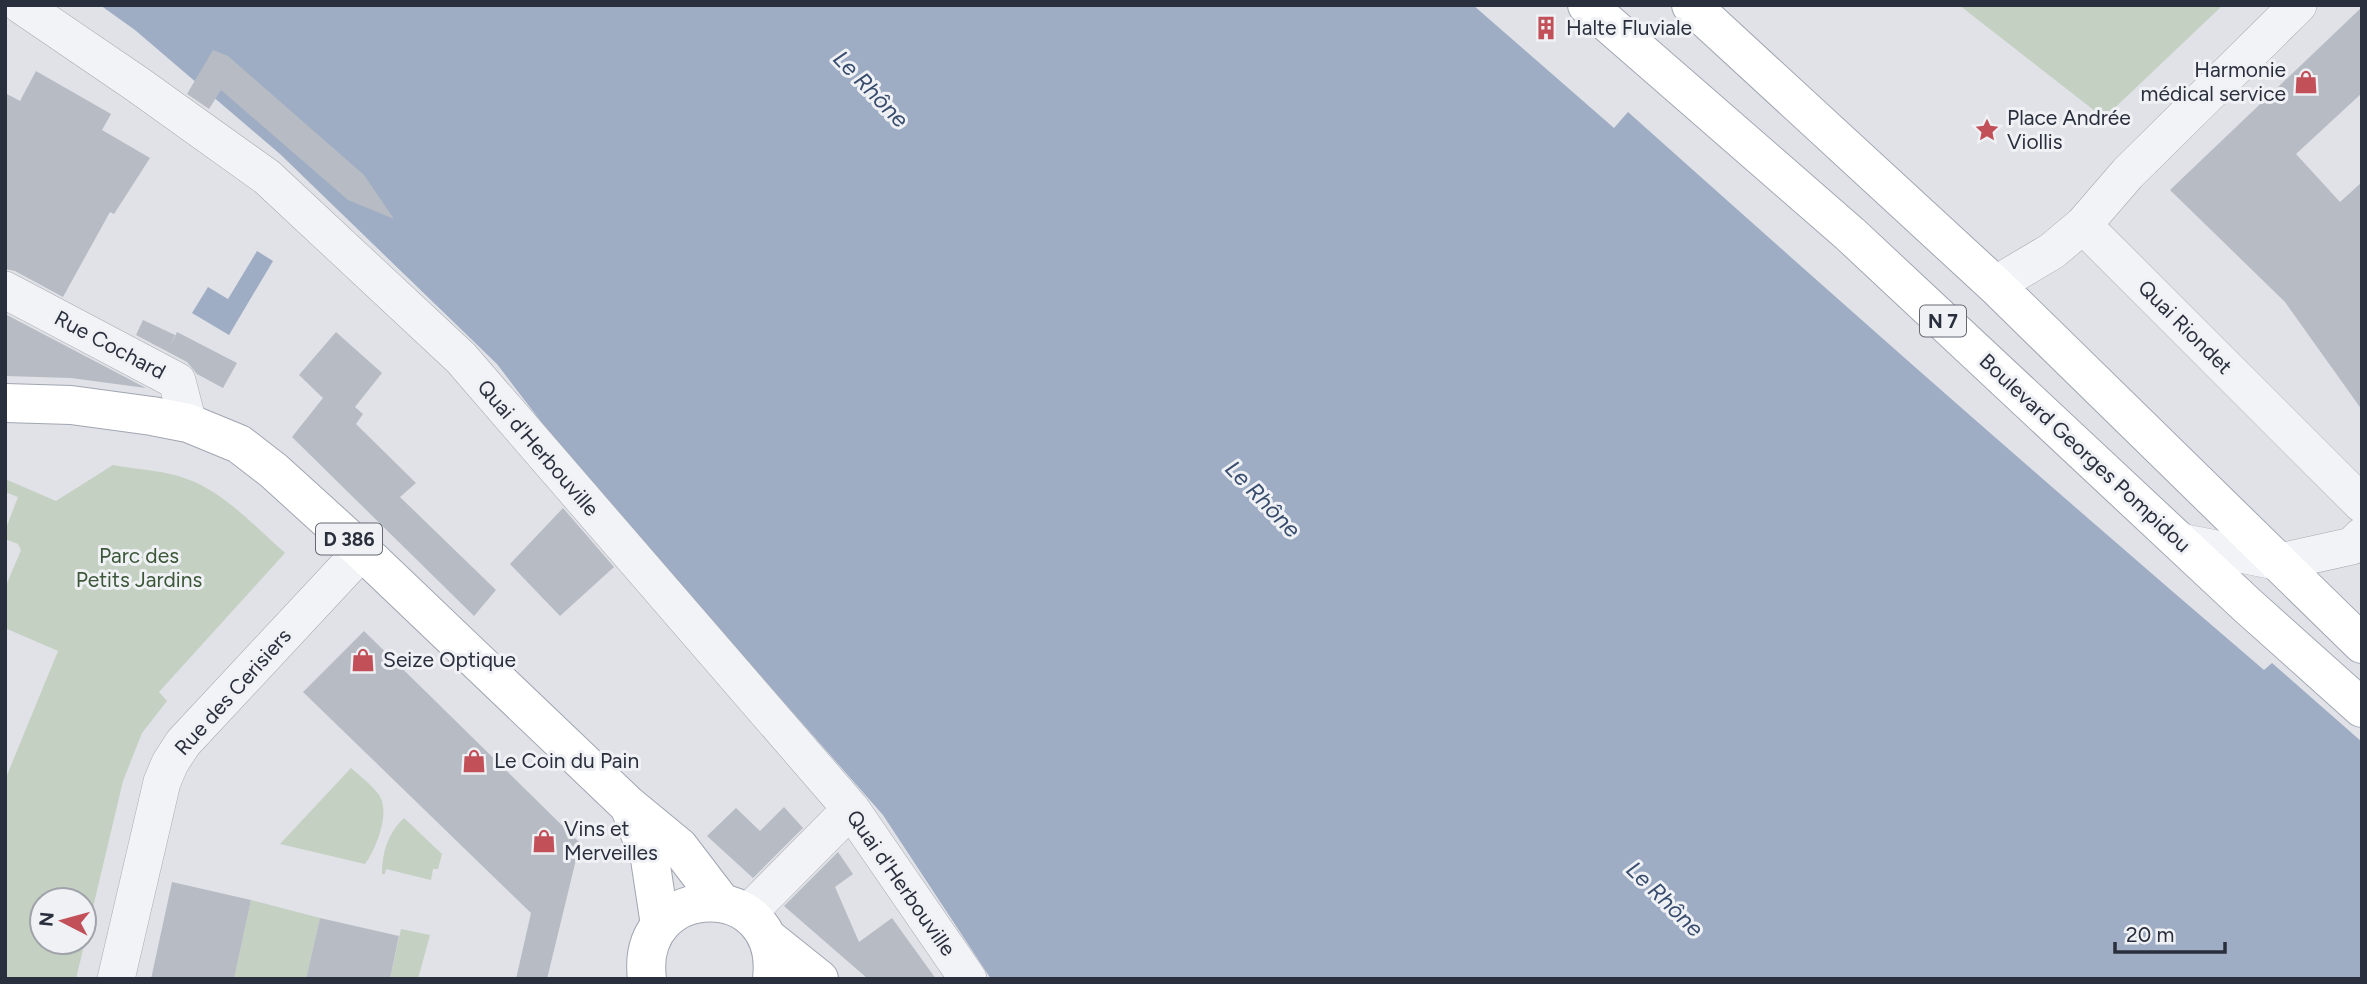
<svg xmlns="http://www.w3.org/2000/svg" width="2367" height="984" font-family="Figtree,sans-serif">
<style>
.green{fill:#c4d0c1;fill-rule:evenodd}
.water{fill:#9eadc4}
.building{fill:#b7bbc4}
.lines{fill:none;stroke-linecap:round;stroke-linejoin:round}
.minor-casing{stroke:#a6a9b1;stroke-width:38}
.major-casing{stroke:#a0a6b2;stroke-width:40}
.minor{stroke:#f2f3f6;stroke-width:37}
.major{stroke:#fff;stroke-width:38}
.labels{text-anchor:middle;stroke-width:6;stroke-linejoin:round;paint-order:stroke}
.shield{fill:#eff1f5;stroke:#656974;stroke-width:2}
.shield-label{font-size:19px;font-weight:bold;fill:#2a2f3d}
.poi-label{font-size:21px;fill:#2a2f3d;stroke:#eff1f5;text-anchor:start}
.street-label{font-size:21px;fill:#2a2f3d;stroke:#eff1f5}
.park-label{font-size:21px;fill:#3c5738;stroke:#eff1f5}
.water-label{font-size:23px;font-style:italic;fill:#384c6d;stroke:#eff1f5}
</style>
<rect width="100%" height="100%" fill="#e0e2e7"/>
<!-- green -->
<path class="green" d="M1959 5H2223L2104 118Z
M113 465C134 469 157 470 178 476 221 488 253 525 285 553L159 692 167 701 142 733 123 781 76 979H5V780L58 651 5 628V588L21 550 18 544 5 539V531L18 497 5 492V479L56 501ZM42 900H84V942H42Z
M351 768C360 776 372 785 379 795 391 812 376 849 365 864L280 844Z
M404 818 442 854 438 869H433L431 880 386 869 385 874H382C382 852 388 833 404 818Z
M251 900 320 918 306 979H234Z
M401 929 430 935 418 979H390Z"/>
<!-- water -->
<path class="water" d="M100 5H1473L1614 128 1628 112C1838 300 2050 487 2264 670L2272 663 2362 742V979H991L883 815 568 457 497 364 280 154 135 30Z
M257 251 273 261 229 335 192 313 208 287 228 299Z"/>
<!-- building -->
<path class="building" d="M2362 7V93L2296 154 2340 202 2362 182V410L2285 302 2170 190Z
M213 50 228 56 364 175 394 219 348 200 221 90 209 109 187 94Z
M36 71 111 114 102 130 150 158 114 214 110 212 63 297 15 271 5 269V93L20 101Z
M5 314 146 388 71 378 5 376Z
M143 320 175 335 170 346 177 332 237 363 223 388 197 374 187 362 136 335Z
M336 332 382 373 355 407 363 414 356 424 416 483 400 497 496 590 474 616 292 437 323 398 299 375Z
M563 508 614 567 560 616 510 564Z
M364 631 580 843 547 979H516L531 913 303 692Z
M784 807 803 828 753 878 707 836 736 808 760 831Z
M838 852 853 874 835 887 859 942 892 918 936 979H868L784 906Z
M172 882 251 900 234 979H151Z
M320 918 399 936 390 979H306Z"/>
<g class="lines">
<!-- minor casing -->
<g class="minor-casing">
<path id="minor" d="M21 5 137 84 267 177 461 358 851 809 968 979
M2083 225 2362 504
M1995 285 2052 251 2083 225 2128 173 2298 5
M5 290 177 381 188 423
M2181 542 2280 562 2352 546 2362 536
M748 913 851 809
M116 979 162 782 170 763 183 743 362 551"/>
</g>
<!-- major casing -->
<g class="major-casing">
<path id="major" d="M1587 5 1850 234 2248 606 2362 708
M1691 5 1995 285 2362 644
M5 403 71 405 152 416 188 423 239 444 274 471 362 551 628 805 679 847 721 902
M631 811 650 859 660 925
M769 939 819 979
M647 979C634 879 784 875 772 979"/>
</g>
<!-- minor -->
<use href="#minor" class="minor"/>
<!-- major -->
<use href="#major" class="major"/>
</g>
<!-- icons -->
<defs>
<g id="building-bare" transform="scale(1.89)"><path d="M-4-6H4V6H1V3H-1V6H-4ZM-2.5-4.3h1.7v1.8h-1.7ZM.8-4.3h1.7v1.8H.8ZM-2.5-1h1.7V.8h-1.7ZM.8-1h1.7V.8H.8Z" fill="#c15058" stroke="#eff1f5" stroke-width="2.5" paint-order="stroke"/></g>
<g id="shop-bare" transform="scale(1.89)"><path d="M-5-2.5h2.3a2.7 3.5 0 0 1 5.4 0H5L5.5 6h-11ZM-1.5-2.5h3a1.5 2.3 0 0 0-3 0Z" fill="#c15058" stroke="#eff1f5" stroke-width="2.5" paint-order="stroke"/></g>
<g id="sight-bare" transform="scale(1.89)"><path d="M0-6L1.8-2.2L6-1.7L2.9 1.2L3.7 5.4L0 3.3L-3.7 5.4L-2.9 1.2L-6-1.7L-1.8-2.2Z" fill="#c15058" stroke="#eff1f5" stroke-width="2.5" paint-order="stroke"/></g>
</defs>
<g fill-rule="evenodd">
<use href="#building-bare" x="1546" y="28"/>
<use href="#shop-bare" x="2306" y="82"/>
<use href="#sight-bare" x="1987" y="130"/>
<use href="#shop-bare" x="363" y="660"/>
<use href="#shop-bare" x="474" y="761"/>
<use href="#shop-bare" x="544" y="841"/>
</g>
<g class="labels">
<!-- shield labels -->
<g class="shield">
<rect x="1920" y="305.5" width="46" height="31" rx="5"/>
<rect x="316" y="523.5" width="66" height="31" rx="5"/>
</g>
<g class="shield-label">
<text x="1943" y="328">N 7</text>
<text x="349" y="546">D 386</text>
</g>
<!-- poi labels -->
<g class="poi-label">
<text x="1566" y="35">Halte Fluviale</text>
<text x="2286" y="77" text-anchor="end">Harmonie<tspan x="2286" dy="24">médical service</tspan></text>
<text x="2007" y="125">Place Andrée<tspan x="2007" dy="24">Viollis</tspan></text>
<text x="383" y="667">Seize Optique</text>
<text x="494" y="768">Le Coin du Pain</text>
<text x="564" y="836">Vins et<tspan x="564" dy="24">Merveilles</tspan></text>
</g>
<!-- street labels -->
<g class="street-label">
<text transform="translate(2185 327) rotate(45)" y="7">Quai Riondet</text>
<text transform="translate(110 345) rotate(28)" y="7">Rue Cochard</text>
<text transform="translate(538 448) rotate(49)" y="7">Quai d'Herbouville</text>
<text transform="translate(2085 453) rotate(43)" y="7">Boulevard Georges Pompidou</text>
<text transform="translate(233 692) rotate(-48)" y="7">Rue des Cerisiers</text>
<text transform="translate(901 883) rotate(55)" y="7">Quai d'Herbouville</text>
</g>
<!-- park labels -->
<g class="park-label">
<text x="139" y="563">Parc des<tspan x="139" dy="24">Petits Jardins</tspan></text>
</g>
<!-- water labels -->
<g class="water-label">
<text transform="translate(871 89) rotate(46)" y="8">Le Rhône</text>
<text transform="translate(1263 499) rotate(46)" y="8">Le Rhône</text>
<text transform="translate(1665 899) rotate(44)" y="8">Le Rhône</text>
</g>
</g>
<!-- border -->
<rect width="2367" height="984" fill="none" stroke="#2a2f3d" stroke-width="14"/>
<!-- north arrow -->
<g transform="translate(63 921) rotate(276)"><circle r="33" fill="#eff1f5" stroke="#a0a3ab" stroke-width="2"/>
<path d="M0-5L12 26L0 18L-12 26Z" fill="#c15058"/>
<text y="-10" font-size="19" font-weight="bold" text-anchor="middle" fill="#2a2f3d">N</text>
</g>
<!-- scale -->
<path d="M2115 942v10h110v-10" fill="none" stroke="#2a2f3d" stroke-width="3.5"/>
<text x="2126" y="942" font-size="21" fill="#2a2f3d" stroke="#eff1f5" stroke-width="5" paint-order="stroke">20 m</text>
</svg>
